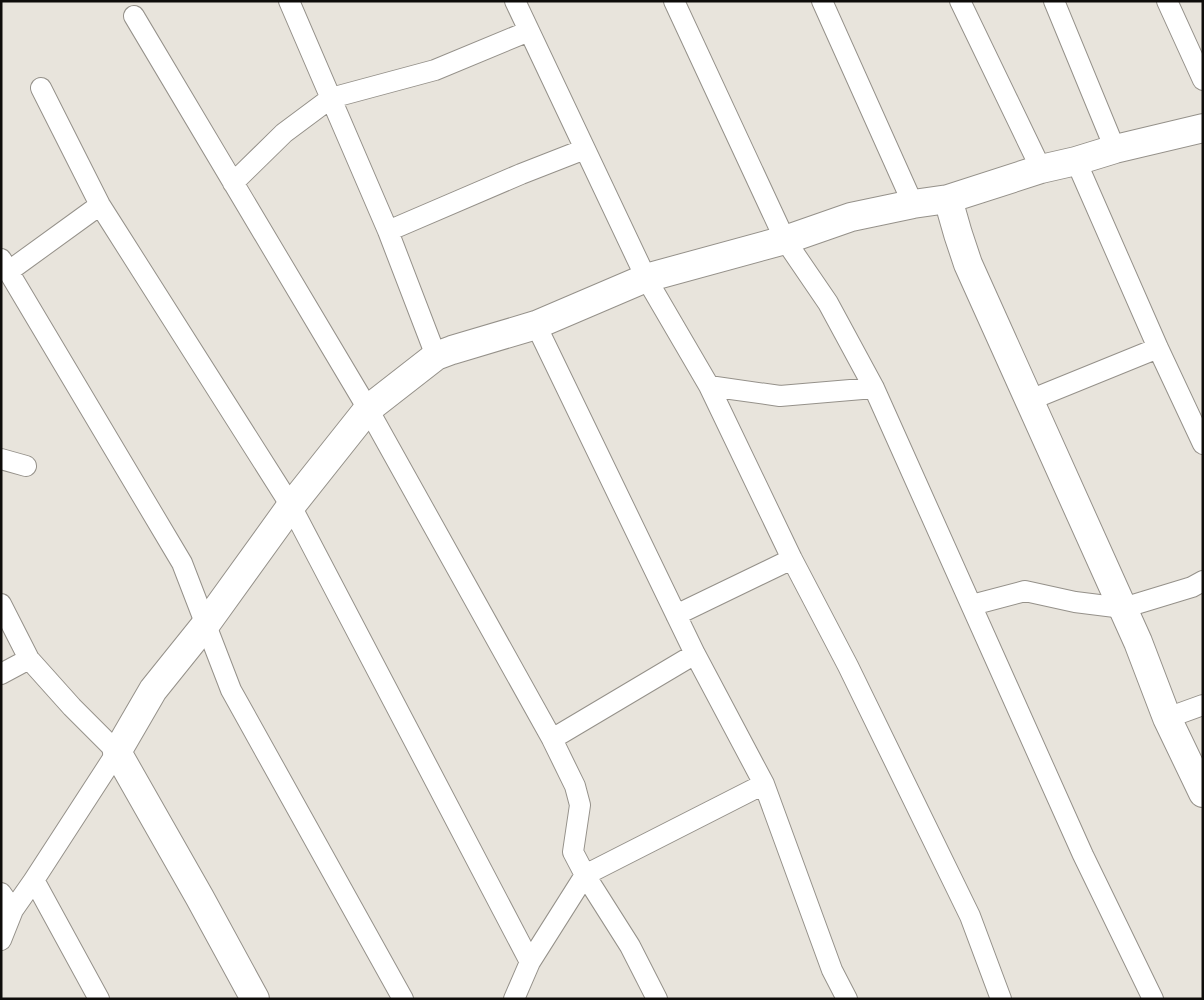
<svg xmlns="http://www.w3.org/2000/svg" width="1204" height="1000" font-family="Helvetica,sans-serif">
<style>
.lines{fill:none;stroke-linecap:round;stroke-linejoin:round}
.minor-casing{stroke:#95918a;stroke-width:22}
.secondary-casing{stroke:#95918a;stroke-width:30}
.minor{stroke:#fff;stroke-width:20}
.secondary{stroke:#fff;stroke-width:28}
</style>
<rect width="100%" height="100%" fill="#e8e4dc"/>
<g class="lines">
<!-- minor casing -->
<g class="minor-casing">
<path id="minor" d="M289 1 388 231 436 356
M515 1 646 278 709 386 792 559 848 666 970 916 1001 999
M674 1 785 240 828 303 874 388 1083 855 1153 999
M822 1 913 204
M960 1 1041 169
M1054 1 1115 149
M1167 1 1203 80
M134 16 368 409 552 739 575 786 580 805 573 852 585 875 530 962 514 999
M41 88 100 205 291 506 530 962
M1076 161 1158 348 1203 444
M233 183 284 133 331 98 435 70 529 31
M388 231 521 174 585 149
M1 259 182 563 231 690 403 999
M9 271 100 205
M536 325 695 654 764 784 832 970 847 999
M709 386 780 396 874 388
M1030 400 1158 348
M1 459 26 466
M1 604 29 659 72 707 117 752 34 880 13 910 1 940
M972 605 1025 591 1075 602 1123 608 1192 587 1203 581
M676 615 792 559
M1 674 29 659
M1167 718 1203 705
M552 739 695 654
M34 880 99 999
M1 893 13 910
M657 999 630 946 585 875 764 784"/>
</g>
<!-- secondary casing -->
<g class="secondary-casing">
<path id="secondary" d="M948 199 958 234 968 264 1138 642 1167 718 1203 793
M255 999 200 898 117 752 153 690 206 624 291 506 368 409 436 356 452 350 536 325 646 278 785 240 851 217 913 204 948 199 1041 169 1076 161 1115 149 1203 128"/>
</g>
<!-- minor -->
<use href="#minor" class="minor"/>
<!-- secondary -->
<use href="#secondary" class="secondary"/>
</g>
<!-- border -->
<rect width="1204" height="1000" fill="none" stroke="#0e0c0a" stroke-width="5"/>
</svg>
